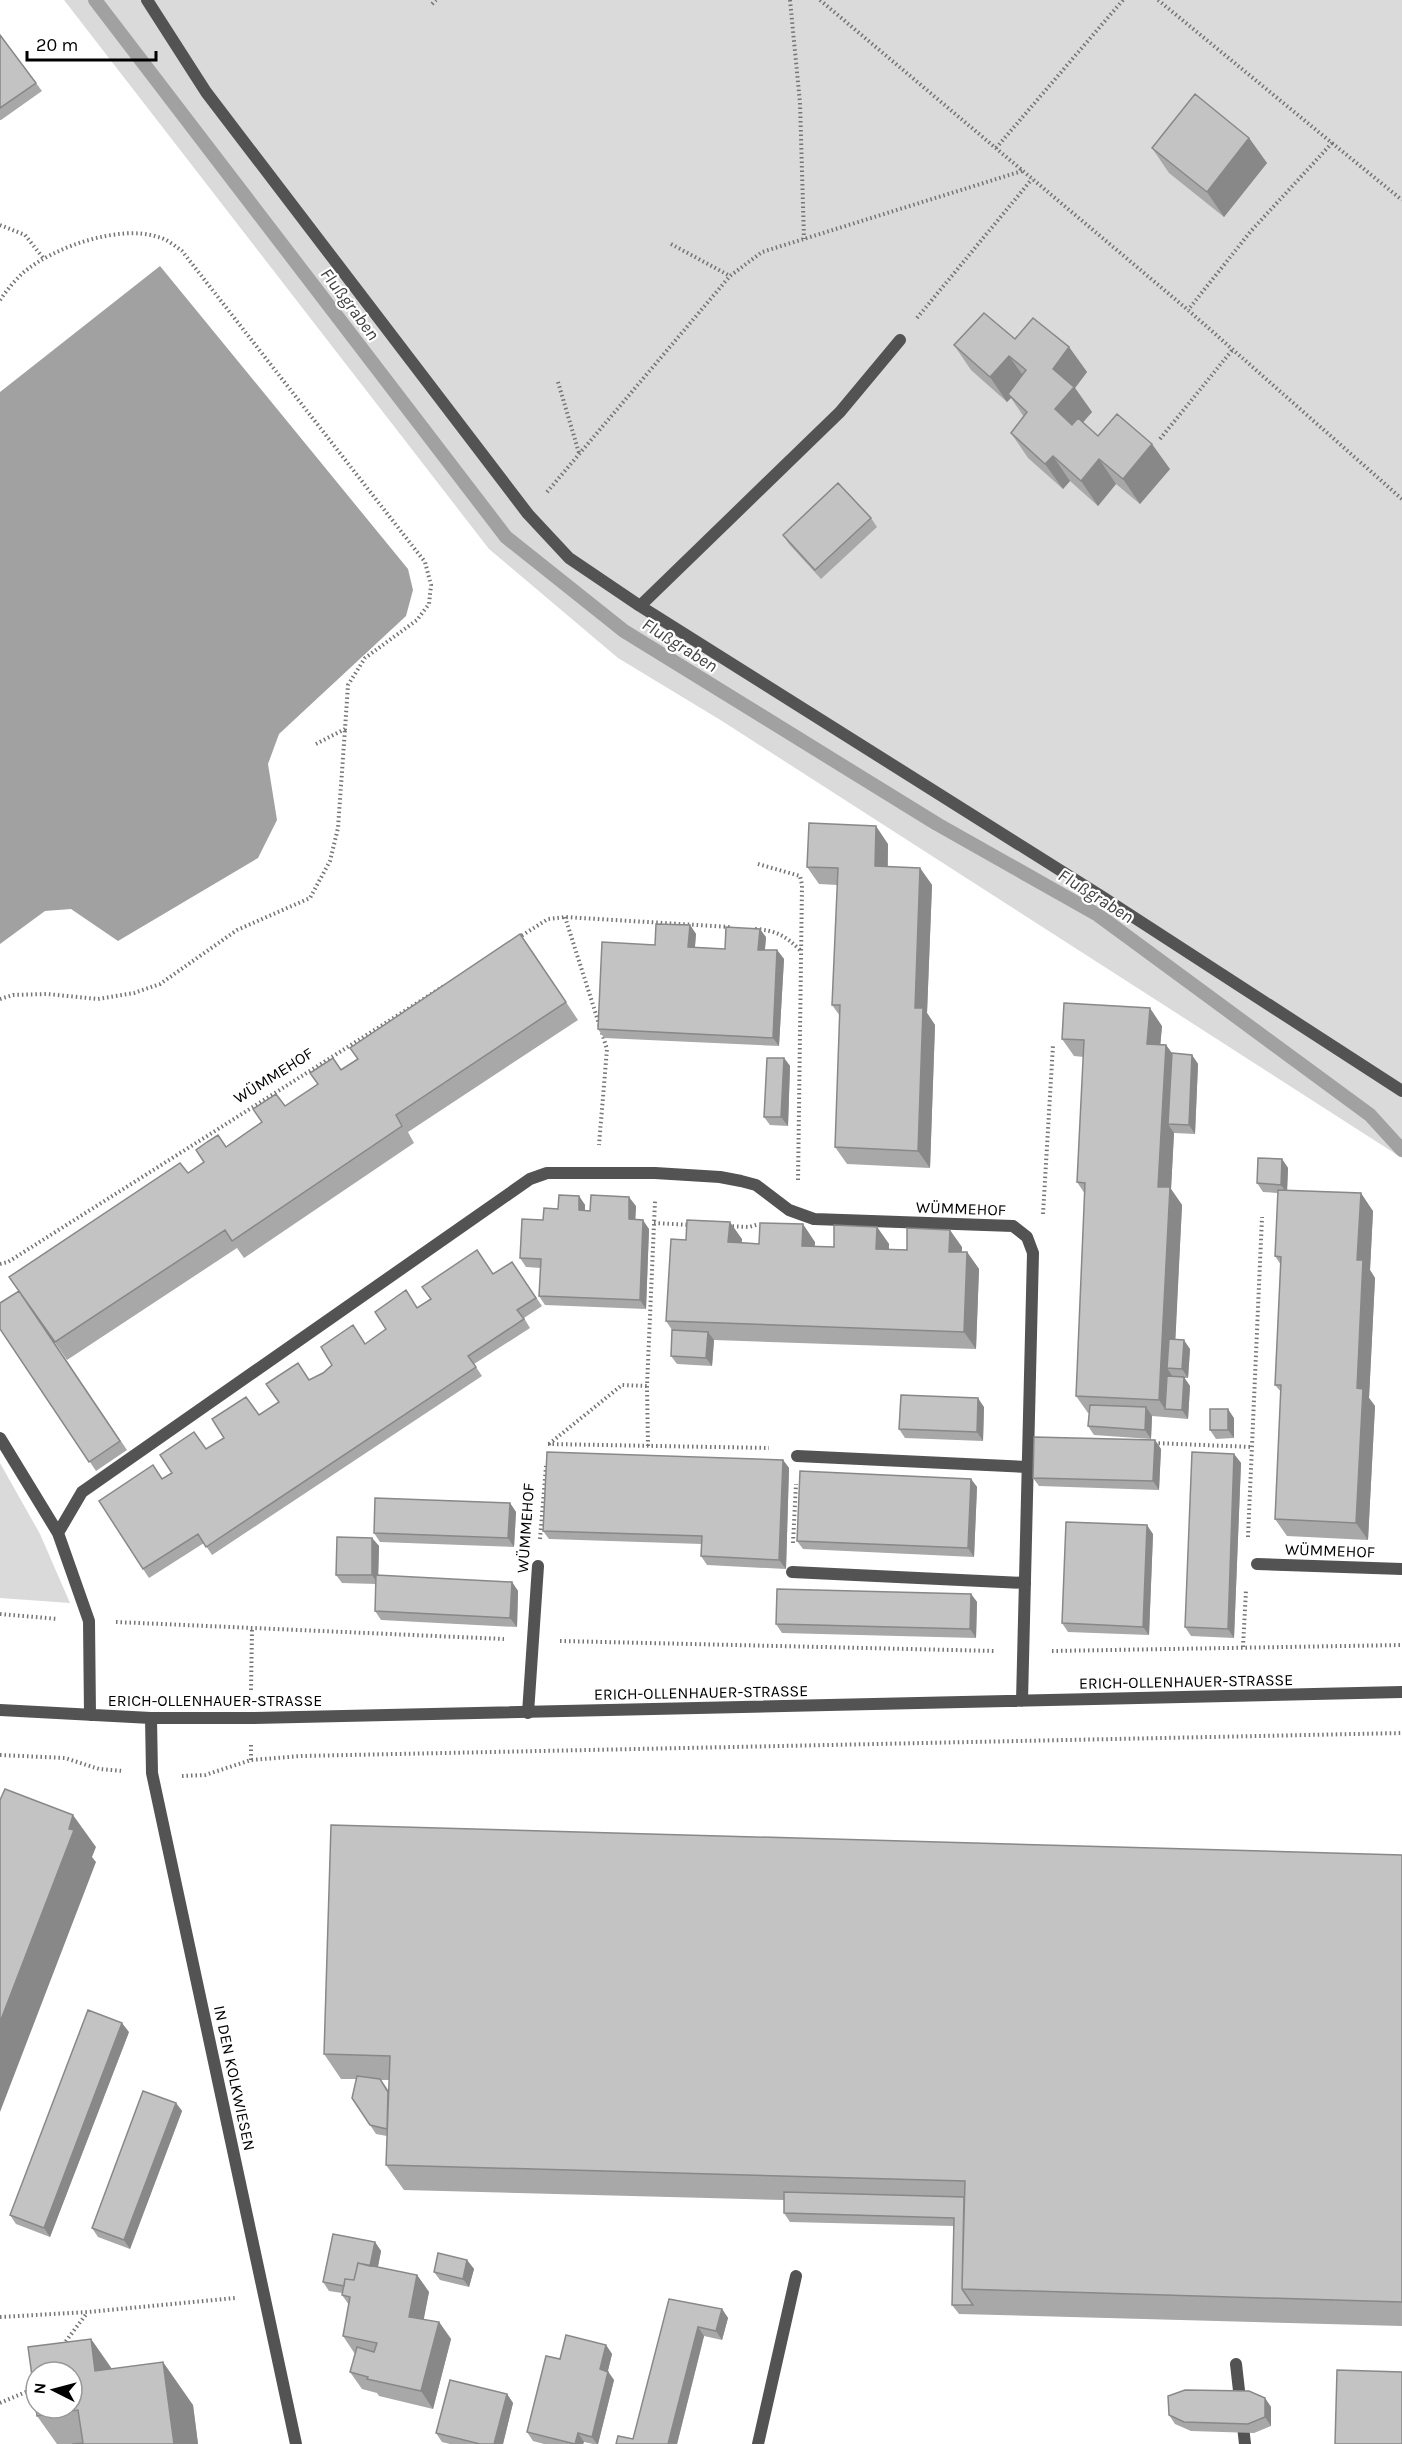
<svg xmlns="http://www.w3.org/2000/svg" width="1402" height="2444" font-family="Karla,sans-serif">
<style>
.green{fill:#dadada}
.water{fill:#a1a1a1}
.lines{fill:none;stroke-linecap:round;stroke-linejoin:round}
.stream{stroke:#a1a1a1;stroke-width:14}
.path{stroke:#757575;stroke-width:4;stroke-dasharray:1.5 3;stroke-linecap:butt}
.service{stroke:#535353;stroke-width:12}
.minor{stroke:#535353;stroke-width:12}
.wall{fill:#a8a8a8;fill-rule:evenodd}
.shaded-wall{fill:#888}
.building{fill:#c3c3c3;stroke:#888;stroke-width:1.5}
.labels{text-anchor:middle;stroke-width:4.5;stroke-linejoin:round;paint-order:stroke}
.street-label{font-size:16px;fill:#000;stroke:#fff}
.water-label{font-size:18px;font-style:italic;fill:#424242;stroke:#fff}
</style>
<rect width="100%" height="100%" fill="#fff"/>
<!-- green -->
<path class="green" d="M64 0H1402V1158L722 721 618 658 489 549Z
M0 1463 40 1534 70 1603 0 1598Z"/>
<!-- water -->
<path class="water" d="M160 266 408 569 413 590 406 616 279 734 268 764 277 820 258 858 118 941 71 909 45 911 0 944V392Z"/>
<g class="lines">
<!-- stream -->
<path class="stream" d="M95 0 506 537 624 631 937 824 1098 915 1370 1115 1402 1150"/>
<!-- path -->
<path class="path" d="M790 0 800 103 804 239
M820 0 1188 310 1402 499
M1158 0 1332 143 1251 231 1188 310
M432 4 436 0
M1332 143 1402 200
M996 148 1123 0
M0 225 25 235 44 259
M671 244 730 276
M0 300C7 290 15 280 24 272 54 247 120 224 158 237 167 239 175 246 182 251L425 562 431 585 429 604 417 620 365 658 348 685 345 729 316 744
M917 318 1032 179
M558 382 579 453
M1160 439 1233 349
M547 492 730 276 762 252 1022 171
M758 864 800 876 802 885 798 1183
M565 917 607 1049 599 1145
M755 929C775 930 786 936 800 950
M518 938 548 919 565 917 730 927
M0 999 13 995 47 994 98 999 134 993 160 984 237 930 310 898 330 861 338 828 345 729
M1043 1214 1053 1045
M654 1223 690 1225
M728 1226 749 1227 759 1224
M0 1264 8 1262 444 986
M1154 1443 1252 1447
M548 1444 769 1448
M549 1444 622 1385 647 1386
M648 1446 647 1386 655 1201
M1248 1537 1262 1217
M540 1539 546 1466
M793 1543 796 1484
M0 1614 58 1619
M116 1622 504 1639
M560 1641 996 1651
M1243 1647 1246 1590
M1052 1651 1402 1645
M251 1690 252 1630
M251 1745V1760
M0 1755 65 1758 99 1769 123 1771
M182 1776 205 1775 251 1760 301 1756 1402 1733
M0 2317 88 2312 235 2298
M63 2345 87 2313
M0 2403 28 2391 36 2380"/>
<!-- service -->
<path class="service" d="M147 0 206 92 528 514 569 558 640 606 1101 896 1402 1091
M640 606 840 412 900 340
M797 1456 1028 1467
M1257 1564 1402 1569
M792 1572 1025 1583
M528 1713 538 1566
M1236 2364 1245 2444
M758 2444 796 2276"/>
<!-- minor -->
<path class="minor" d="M0 1438 58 1533 89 1621 90 1715
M58 1533 82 1492 530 1179 547 1173H655L720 1177 741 1181 756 1185 789 1210 814 1219 1013 1226 1027 1237 1033 1253 1022 1701
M0 1710 151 1718H251L1402 1692
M151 1718 152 1773 296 2444"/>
</g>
<!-- wall -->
<path class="wall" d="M0 35 42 91 1 120H0Z
M1249 138 1267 163 1224 217 1169 173 1152 148Z
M1015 339 1069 347 1087 372 1075 388 1092 412 1083 422 1098 436 1170 469 1140 504 1116 484 1098 506 1070 481 1063 489 1028 458 1011 433 1024 417 1011 398 1007 402 971 370 954 345Z
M871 518 877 527 821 579 789 544 783 535Z
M888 844V867L920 868 932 885 927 1013 935 1025 930 1168 847 1164 835 1147 840 1016 832 1005 838 885 819 884 807 867Z
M690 925 696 934 695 947 725 949 766 937 765 950H777L784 959 779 1046 604 1038 598 1029 655 945Z
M532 951 578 1020 408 1132 414 1143 244 1258 237 1248 67 1360 38 1318 127 1450 96 1471 0 1329 188 1173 285 1106 341 1069Z
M1162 1026 1160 1045H1166L1172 1053 1192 1055 1198 1064 1195 1134 1174 1133 1171 1189 1182 1205 1175 1339 1190 1349 1188 1378H1184L1190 1386 1188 1419 1152 1416 1151 1439 1094 1435 1088 1426 1089 1413H1088L1076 1396 1085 1194 1077 1182 1084 1057 1074 1056 1062 1039Z
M784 1058 790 1066 788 1126 770 1125 764 1117Z
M1282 1159 1288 1168 1287 1190 1373 1211 1370 1270 1375 1278 1369 1398 1375 1406 1368 1540 1287 1536 1275 1519 1281 1392 1275 1385 1281 1265 1275 1256 1278 1193 1263 1192 1257 1183Z
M579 1196 585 1205V1211H590L636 1206 635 1219 649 1229 646 1309 545 1305 539 1296 541 1268 526 1267 520 1258 543 1220 558 1209Z
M877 1227 889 1244V1249L907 1250 962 1247V1252H967L979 1269 976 1349 714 1340 712 1366 677 1364 671 1356 672 1330 666 1321 686 1240 742 1239V1243L759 1244 815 1242V1247H834Z
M512 1262 542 1306 524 1318 530 1328 474 1364 482 1376 212 1555 204 1543 149 1578 143 1569 162 1479 279 1402 310 1380 323 1373 366 1344 418 1307 494 1274Z
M984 1407 983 1441 905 1438 899 1429Z
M1234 1418V1438L1216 1439 1210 1430Z
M1155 1440 1161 1449 1159 1490 1039 1486 1033 1478Z
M1234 1454 1241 1463 1234 1638 1191 1636 1185 1627Z
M783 1460 789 1468 786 1569 707 1565 701 1556 702 1544 549 1539 543 1531Z
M971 1479 977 1487 974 1557 803 1549 797 1541Z
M510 1503 516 1512 514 1547 380 1542 374 1533Z
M1153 1534 1149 1635 1068 1632 1062 1623Z
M372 1538 379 1546 378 1576 512 1582 518 1591 517 1627 381 1620 375 1611 376 1584 342 1583 336 1575Z
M971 1594 977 1602 976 1638 782 1633 776 1624Z
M1402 1855V2326L959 2314 952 2305 954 2226 790 2222 784 2213V2200L404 2190 386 2165 387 2136 376 2134 352 2098 356 2079H341L324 2054ZM381 2080H389V2091Z
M129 2032 50 2237 16 2224 10 2215Z
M176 2103 182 2111 130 2249 98 2237 92 2228Z
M375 2242 381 2251 378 2267 417 2275 429 2292 423 2319 439 2322 451 2339 433 2409 379 2396 377 2393 362 2389 350 2372 355 2354 343 2336 349 2305 342 2295V2293L329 2291 323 2282Z
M467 2260 474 2269 469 2287 440 2280 434 2272Z
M669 2299 722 2309 728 2318 722 2340 704 2336 677 2444H616L633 2439Z
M91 2339 112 2369 193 2405 198 2444H57L37 2416Z
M606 2345 612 2354 608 2371 614 2380 598 2444H593L584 2442 583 2444H544L533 2441 527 2432 560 2359Z
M507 2394 513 2403 503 2444H450L442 2442 436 2433Z
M1265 2398 1271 2407V2426L1254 2433 1191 2431 1175 2424 1169 2415Z"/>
<!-- shaded-wall -->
<path class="shaded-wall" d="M1249 138 1267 163 1224 217 1207 192Z
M1069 347 1087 372 1075 388 1092 412 1073 434 1055 409 1053 369Z
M1009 356 1027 381 1008 394 1011 398 1007 402 990 377Z
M1152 444 1170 469 1140 504 1123 479Z
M1053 456 1070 481 1063 489 1045 464Z
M1099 459 1116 484 1098 506 1081 481Z
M876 826 888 844 887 883 875 866Z
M920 868 932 885 927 1013 935 1025 930 1168 918 1151 915 1008Z
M690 925 696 934 694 956 688 947Z
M760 929 766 937 764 958 758 950Z
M777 950 784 959 779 1046 773 1038Z
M1150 1008 1162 1026 1159 1061 1147 1044Z
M1166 1045 1178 1062 1168 1124 1174 1133 1171 1189 1182 1205 1174 1369 1167 1368 1173 1377 1165 1409 1159 1400 1158 1187Z
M1192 1055 1198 1064 1195 1134 1189 1125Z
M784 1058 790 1066 788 1126 781 1117Z
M1282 1159 1288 1168 1287 1193 1281 1185Z
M1361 1193 1373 1211 1370 1270 1375 1278 1369 1398 1375 1406 1368 1540 1356 1523 1357 1260Z
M579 1196 585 1205V1219L579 1210Z
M629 1197 636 1206 635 1228 629 1219Z
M643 1220 649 1229 646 1309 640 1300Z
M730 1222 742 1239 740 1260 728 1242Z
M803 1224 815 1242 814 1263 802 1246Z
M877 1227 889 1244 888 1266 876 1249Z
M950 1230 962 1247 961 1269 949 1252Z
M967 1252 979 1269 976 1349 964 1332Z
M708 1332 714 1340 712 1366 706 1358Z
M1184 1340 1190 1349 1188 1378 1182 1369Z
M1184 1377 1190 1386 1188 1419 1182 1410Z
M978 1398 984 1407 983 1441 977 1432Z
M1146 1407 1152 1416 1151 1439 1145 1430Z
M1228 1409 1234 1418V1438L1228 1430Z
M1155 1440 1161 1449 1159 1490 1153 1481Z
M1234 1454 1241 1463 1234 1638 1228 1629Z
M783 1460 789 1468 786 1569 779 1560Z
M971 1479 977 1487 974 1557 968 1548Z
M510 1503 516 1512 514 1547 508 1538Z
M1147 1525 1153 1534 1149 1635 1143 1627Z
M372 1538 379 1546 378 1584 372 1575Z
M512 1582 518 1591 517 1627 510 1618Z
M971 1594 977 1602 976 1638 970 1629Z
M73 1815 96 1847 92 1857 96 1862 0 2112V2022Z
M122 2023 129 2032 50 2237 44 2228Z
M176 2103 182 2111 130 2249 124 2240Z
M375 2242 381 2251 375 2281 369 2273Z
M467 2260 474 2269 469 2287 463 2279Z
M417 2275 429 2292 421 2334 409 2317Z
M722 2309 728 2318 722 2340 716 2331Z
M439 2322 451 2339 433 2409 421 2391Z
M698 2327 704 2336 677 2444H668Z
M91 2339 121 2382 95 2371Z
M606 2345 612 2354 607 2374 608 2372 614 2380 598 2444H597L592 2437 600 2369Z
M163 2362 193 2405 198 2444H174Z
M507 2394 513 2403 503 2444H494Z
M1265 2398 1271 2407V2426L1265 2417Z
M578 2433 584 2442 583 2444H575Z"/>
<!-- building -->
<path class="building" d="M0 35 36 83 0 108Z
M1195 94 1249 138 1207 192 1152 148Z
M984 313 1015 339 1033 318 1069 347 1053 369 1074 387 1055 409 1072 425 1078 418 1098 436 1117 414 1152 444 1123 479 1099 459 1081 481 1053 456 1045 464 1011 433 1027 412 1008 394 1026 370 1009 356 990 377 954 345Z
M838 483 871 518 815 570 783 535Z
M809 823 876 826 875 866 920 868 915 1008H923L918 1151 835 1147 840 1005H832L838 868 807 867Z
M656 924 690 925 688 947 725 949 726 927 760 929 758 950H777L773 1038 598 1029 602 942 655 945Z
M520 934 566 1002 396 1115 402 1126 232 1241 225 1230 55 1342 9 1277 180 1163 188 1173 204 1162 196 1150 207 1142 218 1135 226 1147 262 1122 253 1109 276 1094 285 1106 318 1084 310 1073 333 1058 341 1070 358 1059 350 1048Z
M1064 1003 1150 1008 1147 1044 1166 1045 1158 1187H1170L1159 1400 1076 1396 1085 1183 1077 1182 1084 1040 1062 1039Z
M1172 1053 1192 1055 1189 1125 1168 1124Z
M767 1058H784L781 1117H764Z
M1258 1158 1282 1159 1281 1185 1257 1183Z
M1278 1190 1361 1193 1357 1260H1363L1357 1388 1363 1389 1356 1523 1275 1519 1281 1385H1275L1281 1257 1275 1256Z
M559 1195 579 1196V1210L590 1211 591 1195 629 1197V1219L643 1220 640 1300 539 1296 541 1259 520 1258 522 1219 543 1220 544 1208 558 1209Z
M687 1220 730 1222 728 1242 746 1243 759 1244 760 1223 803 1224 802 1246 834 1247V1225L877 1227 876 1249 907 1250V1228L950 1230 949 1252H967L964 1332 666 1321 671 1239 686 1240Z
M477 1250 493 1274 512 1262 536 1298 517 1310 524 1319 468 1356 476 1367 206 1547 198 1534 143 1569 99 1501 153 1465 162 1479 172 1473 160 1455 194 1432 206 1449 224 1438 212 1419 246 1397 259 1415 279 1402 266 1384 298 1363 309 1380 323 1373 332 1365 321 1347 353 1325 365 1344 386 1329 375 1312 406 1290 417 1308 431 1299 422 1287Z
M19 1291 120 1441 89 1462 0 1329V1303Z
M672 1330 708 1332 706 1358 671 1356Z
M1169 1339 1184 1340 1182 1369 1167 1368Z
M1167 1376 1184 1377 1182 1410 1165 1409Z
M901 1395 978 1398 977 1432 899 1429Z
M1090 1405 1146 1407 1145 1430 1088 1426Z
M1210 1409H1228V1430H1210Z
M1034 1437 1155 1440 1153 1481 1033 1478Z
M547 1452 783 1460 779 1560 701 1556 702 1536 543 1531Z
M1192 1452 1234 1454 1228 1629 1185 1627Z
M800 1471 971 1479 968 1548 797 1541Z
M375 1498 510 1503 508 1538 374 1533Z
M1066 1522 1147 1525 1143 1627 1062 1623Z
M337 1537 372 1538V1575H336Z
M376 1575 512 1582 510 1618 375 1611Z
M777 1589 971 1594 970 1629 776 1624Z
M5 1789 73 1815 69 1829 74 1830 0 2022V1800Z
M331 1825 1402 1855V2302L962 2289 965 2181 386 2165 390 2056 324 2054Z
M88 2010 122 2023 44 2228 10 2215Z
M357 2076 380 2079 388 2092 387 2129 370 2125 352 2098Z
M143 2091 176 2103 124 2240 92 2228Z
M784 2192 964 2197 962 2289 973 2305H952L954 2218 784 2213Z
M333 2234 375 2242 370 2266 358 2263 354 2280 345 2279 344 2286 323 2282Z
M438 2253 467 2260 463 2279 434 2272Z
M358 2263 417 2275 409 2317 439 2322 421 2391 367 2379 368 2377 350 2372 357 2347 374 2352 377 2343 343 2336 350 2297 342 2295 345 2279 354 2280Z
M669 2299 722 2309 716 2331 698 2327 668 2444H616L618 2436 633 2439Z
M566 2335 606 2345 600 2369 608 2372 592 2437 578 2433 575 2444 527 2432 546 2356 560 2359Z
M91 2339 95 2371 163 2362 174 2444H72L83 2443 78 2410 37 2416 36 2408H72V2372H36V2405L28 2347Z
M1337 2370 1402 2372V2444H1335Z
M450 2380 507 2394 494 2444H480L436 2433Z
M1185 2390 1249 2391 1265 2398V2417L1248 2424 1184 2422 1169 2415 1168 2396Z"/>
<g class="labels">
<!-- street labels -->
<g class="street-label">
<text transform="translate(273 1075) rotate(-32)" y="6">WÜMMEHOF</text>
<text transform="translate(961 1208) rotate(2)" y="6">WÜMMEHOF</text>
<text transform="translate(525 1528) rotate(-86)" y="6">WÜMMEHOF</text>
<text transform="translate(1330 1550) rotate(2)" y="6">WÜMMEHOF</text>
<text transform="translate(1186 1681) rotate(-1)" y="6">ERICH-OLLENHAUER-STRASSE</text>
<text transform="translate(701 1692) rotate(-1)" y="6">ERICH-OLLENHAUER-STRASSE</text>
<text x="215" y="1706">ERICH-OLLENHAUER-STRASSE</text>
<text transform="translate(235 2078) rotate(78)" y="6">IN DEN KOLKWIESEN</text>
</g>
<!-- water labels -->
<g class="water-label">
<text transform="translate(350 304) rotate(53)" y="6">Flußgraben</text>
<text transform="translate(680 645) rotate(32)" y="6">Flußgraben</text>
<text transform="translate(1096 896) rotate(32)" y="6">Flußgraben</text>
</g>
</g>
<!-- north arrow -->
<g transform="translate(54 2390) rotate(276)"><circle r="28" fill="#ffffff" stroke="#999999" stroke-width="1.5"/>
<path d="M0-4.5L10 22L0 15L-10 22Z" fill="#000000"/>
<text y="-9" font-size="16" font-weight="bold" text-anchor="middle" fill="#000000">N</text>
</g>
<!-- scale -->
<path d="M27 51v9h129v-9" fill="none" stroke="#000000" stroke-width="3"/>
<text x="36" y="51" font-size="18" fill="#000000" stroke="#ffffff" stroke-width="4.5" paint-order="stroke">20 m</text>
</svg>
